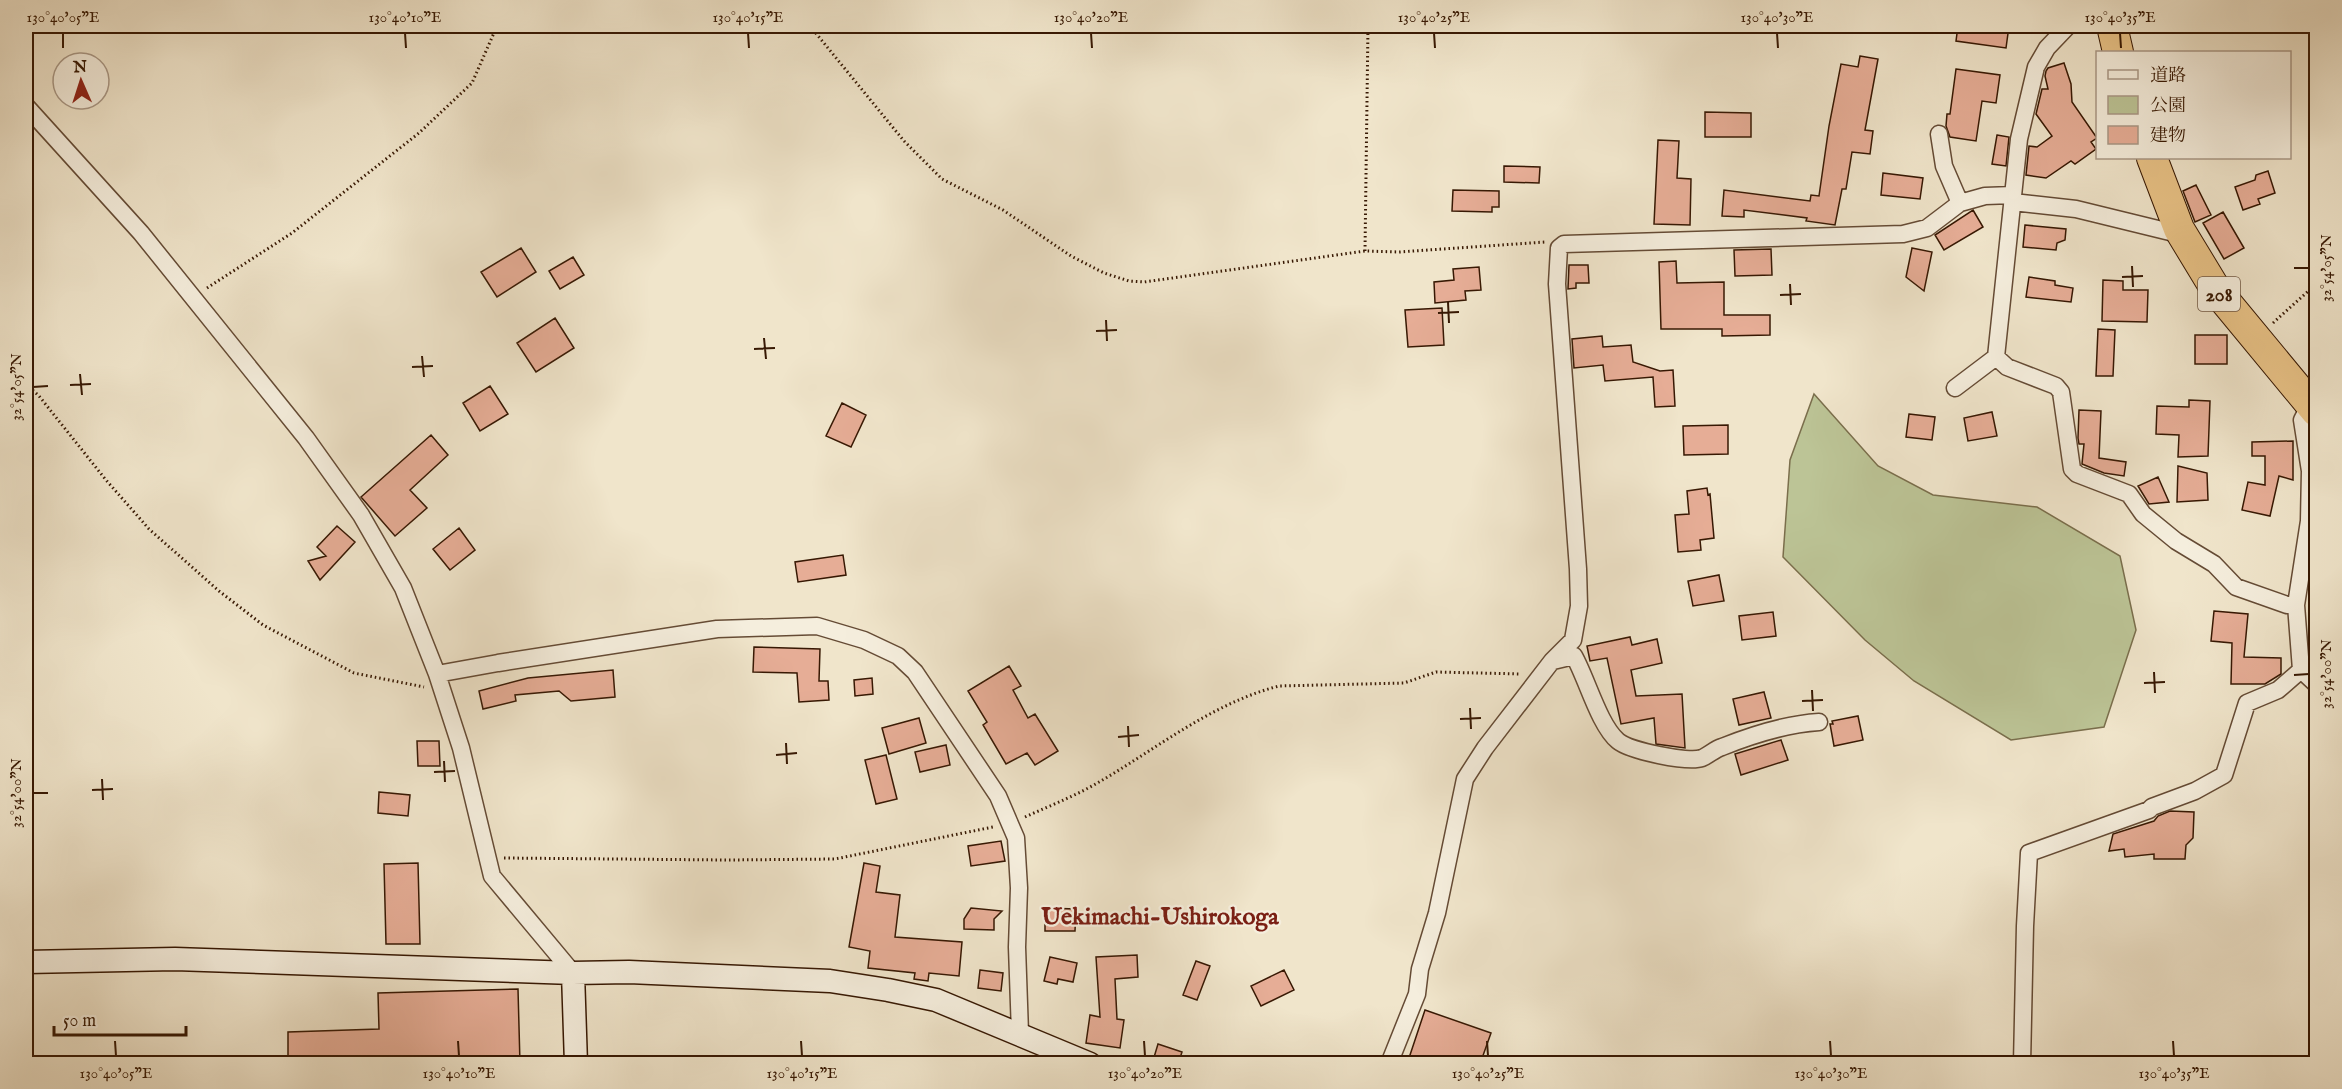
<svg xmlns="http://www.w3.org/2000/svg" width="2342" height="1089" font-family="'IM FELL English','Noto Serif JP',serif">
<style>
.green{fill:#bcc496;stroke:#7a6e4c;stroke-width:1.5}
.building{fill:#e6ad96;stroke:#371803;stroke-width:1.5}
.lines{fill:none;stroke-linecap:round;stroke-linejoin:round}
.street-casing{stroke:#654b35;stroke-width:19}
.secondary-casing{stroke:#371803;stroke-width:25}
.highway-casing{stroke:#371803;stroke-width:32}
.path{stroke:#371803;stroke-width:3;stroke-dasharray:1.5 3;stroke-linecap:butt}
.street{stroke:#f5eedd;stroke-width:16}
.secondary{stroke:#f5eedd;stroke-width:22}
.highway{stroke:#e8c286;stroke-width:30}
.ticks{fill:none;stroke:#371803;stroke-width:2}
.labels{text-anchor:middle;stroke-width:4.5;stroke-linejoin:round;paint-order:stroke}
.shield{fill:#f5eedd;stroke:#705844;stroke-width:1.5}
.shield-label{font-size:20px;font-weight:bold;fill:#371803}
.quarter-label{font-size:24px;font-weight:bold;fill:#7a1f14;stroke:#f5eedd}
.neatline{fill:none;stroke:#371803;stroke-width:2}
.ticks-label{font-size:15px;text-anchor:middle;fill:#371803}
</style>
<rect width="100%" height="100%" fill="#f0e5cb"/>
<filter id="stains"><feTurbulence type="fractalNoise" baseFrequency=".00333" numOctaves="4"/><feColorMatrix values="0 0 0 0 .2 0 0 0 0 .09 0 0 0 0 .02 0 0 0 .5 -.17"/></filter>
<radialGradient id="worn" r=".72"><stop offset=".6" stop-color="#630" stop-opacity="0"/><stop offset="1" stop-color="#630" stop-opacity=".3"/></radialGradient>
<!-- green -->
<path class="green" d="M1814 394 1878 466 1933 495 2037 507 2120 556 2136 630 2104 727 2011 740 1914 681 1865 640 1783 557 1790 460Z"/>
<!-- building -->
<path class="building" d="M1958 26H2009L2006 48 1956 41Z
M1860 56 1878 59 1865 130 1873 131 1870 154 1852 152 1846 189H1842L1835 225 1806 221 1807 218 1744 210V217L1722 216 1724 190 1810 201 1811 195 1819 196 1829 126 1841 64 1858 67Z
M2064 63 2071 84 2072 102 2097 138 2091 142 2096 149 2075 164 2071 161 2046 178 2026 175 2029 146 2037 147 2052 136 2036 114 2042 89H2048L2045 76 2046 71 2048 68Z
M1956 69 2000 75 1996 103 1982 101 1976 141 1950 137 1946 126 1947 114H1950Z
M1705 112 1751 113V137H1705Z
M1997 135 2009 137 2006 166 1992 164Z
M1658 140 1679 141 1677 178 1691 179 1690 225 1654 224Z
M1504 166 1540 167 1539 183 1504 182Z
M2268 171 2275 193 2258 199 2260 204 2243 210 2235 187 2255 180 2256 175Z
M1883 173 1923 178 1920 199 1881 195Z
M2196 185 2211 215 2195 222 2183 191Z
M1453 190 1499 191V207H1492V212L1452 211Z
M1973 210 1983 227 1944 250 1935 235Z
M2223 212 2244 248 2224 259 2203 223Z
M2025 225 2066 229 2065 240 2057 243 2056 250 2023 247Z
M521 248 536 272 497 297 481 272Z
M1912 248 1932 252 1924 291 1906 277Z
M1771 249 1772 275 1735 276 1734 250Z
M573 257 584 275 560 289 549 271Z
M1676 261 1677 283 1724 282V315H1770V335L1722 336V329H1661L1659 262Z
M1569 265H1588L1589 283H1576V288L1568 289Z
M1479 267 1481 290 1465 291 1466 300 1435 303 1434 282 1454 280 1453 269Z
M2029 277 2055 281V285L2073 288 2071 302 2026 297Z
M2103 280 2123 281V290H2148L2147 322 2102 321Z
M1442 308 1444 345 1408 347 1405 310Z
M555 318 574 348 536 372 517 343Z
M2098 329 2115 330 2113 376H2096Z
M2195 335H2227V364H2195Z
M1602 336 1603 347 1631 345 1633 362 1660 371 1673 370 1675 406 1655 407 1653 377 1605 381 1603 365 1574 368 1572 339Z
M490 386 508 414 480 431 463 403Z
M2189 400 2210 401 2208 456 2178 457 2179 435 2156 434 2157 406 2189 407Z
M842 403 866 415 851 447 826 436Z
M2079 410 2101 411 2099 458 2126 462 2124 476 2104 473 2082 464 2084 444H2079L2078 438Z
M1992 412 1997 436 1968 441 1964 418Z
M1909 414 1935 417 1932 440 1906 437Z
M1728 425V454L1684 455 1683 426Z
M431 435 448 455 410 490 427 508 395 536 361 497Z
M2293 441V480L2279 476 2270 516 2242 510 2248 482 2265 485V456H2252V442Z
M2178 466 2207 473 2208 500 2177 502Z
M2158 477 2169 502 2149 504 2138 486Z
M1707 488 1708 495 1710 494 1714 538 1700 540 1701 550 1678 552 1675 515 1689 514 1687 491Z
M337 526 355 542 320 580 308 561 326 556 317 547Z
M459 528 475 550 450 570 433 549Z
M843 555 846 575 798 582 795 562Z
M1719 575 1724 601 1693 606 1688 581Z
M2214 611 2248 614 2244 657 2281 658V674L2265 684H2231L2232 643 2211 641Z
M1773 612 1776 636 1742 640 1739 616Z
M1630 637 1632 645 1657 639 1662 663 1631 670 1636 696 1682 694 1685 748 1656 744 1654 718 1621 724 1607 658 1590 661 1587 646Z
M754 647 820 649 819 681H828L829 700 799 702 797 673 753 672Z
M1009 666 1021 686 1013 690 1028 718 1035 714 1058 751 1035 765 1027 753 1006 764 983 725 987 722 968 691Z
M613 670 615 697 571 701 559 691 515 695 516 701 483 709 479 691 528 678Z
M872 678 873 694 855 696 854 680Z
M1764 692 1771 718 1739 725 1733 699Z
M1858 716 1863 740 1834 746 1830 724H1833L1832 721Z
M919 718 926 743 889 754 882 728Z
M1781 740 1788 760 1741 775 1735 754Z
M417 741H439L440 766H418Z
M946 745 950 765 920 772 915 752Z
M886 755 897 799 876 804 865 760Z
M379 792 410 795 408 816 378 813Z
M2170 811 2194 812 2193 838 2186 845 2185 859H2154V854L2125 857 2124 849 2109 851 2113 834 2154 821 2158 816Z
M1001 841 1005 861 971 866 968 846Z
M418 863 420 944H386L384 864Z
M864 863 880 866 876 892 900 895 895 937 962 942 959 976 929 973 928 981 914 979 915 973 868 968 870 951 849 947Z
M971 908 1002 911 994 919V930L964 929V919Z
M1045 908 1076 909 1075 931H1045Z
M1137 955 1138 977 1115 979 1117 1019 1124 1020 1120 1048 1086 1043 1090 1015 1100 1017 1096 957Z
M1050 957 1077 963 1073 982 1058 979 1057 984 1044 981Z
M1196 961 1210 966 1197 1000 1183 995Z
M980 970 1003 973 1001 991 978 988Z
M1284 970 1294 990 1261 1006 1251 986Z
M518 989 520 1064H288V1032L379 1029 378 993Z
M1425 1010 1491 1033 1480 1064H1407Z
M1158 1044 1182 1052 1178 1064H1152Z"/>
<g class="lines">
<!-- street casing -->
<g class="street-casing">
<path id="street" d="M26 106 141 233 306 438 361 515 403 588 437 674 461 748 492 876 573 973
M1939 134 1944 166 1960 203 1985 196 2013 195
M2013 202 2076 209 2170 232 2179 229
M1996 357 2007 367 2056 386 2061 392 2072 469 2077 474 2129 494 2143 514 2176 541 2214 564 2236 587 2287 605H2296
M1955 388 1996 357 2019 139 2036 67 2047 48 2068 26
M2310 404 2302 420 2310 471 2309 521 2296 605 2301 670 2316 684
M1553 661 1574 656C1587 679 1599 725 1618 741 1630 751 1688 763 1702 758 1709 755 1715 749 1722 747 1752 735 1787 724 1819 722
M437 674 498 663 717 629 817 626 864 640 898 656 915 672 998 796 1016 838 1019 888 1017 947 1020 1033
M1389 1064 1417 994 1420 969 1437 913 1465 779 1485 748 1552 661 1573 640 1579 606 1578 569 1557 284 1559 248 1564 244 1903 234 1927 228 1960 203
M2022 1064 2025 926 2029 853 2149 810 2152 807 2195 791 2224 775 2247 703 2278 690 2301 670"/>
</g>
<!-- secondary casing -->
<g class="secondary-casing">
<path id="secondary" d="M26 962 175 959 573 973 629 972 830 981 888 990 936 1000 1090 1064
M573 973 576 1064"/>
</g>
<!-- highway casing -->
<g class="highway-casing">
<path id="highway" d="M2112 26 2118 52
M2152 158 2179 229 2216 290 2316 411"/>
</g>
<!-- path -->
<path class="path" d="M810 26 904 141 942 179 1003 210 1071 256 1104 273 1129 281 1144 282 1365 251 1399 252 1545 242
M1365 251 1368 26
M207 288 292 233 419 133 472 83 497 26
M2273 323 2316 284
M26 384 39 396 106 480 149 529 219 591 263 625 354 673 424 687
M1025 817C1047 807 1070 798 1092 786 1153 752 1209 704 1279 686L1404 683 1436 672 1521 674
M504 858 726 860 835 859 993 827"/>
<!-- street -->
<use href="#street" class="street"/>
<!-- secondary -->
<use href="#secondary" class="secondary"/>
<!-- highway -->
<use href="#highway" class="highway"/>
</g>
<!-- ticks -->
<path class="ticks" d="M63 33V48M405 33 406 48M748 33 749 48M1091 33 1092 48M1434 33 1435 48M1777 33 1778 48M2120 33 2121 48M2132 266 2133 287M2294 268H2309M2122 277 2143 276M1790 284 1791 305M1780 295 1801 294M1448 302 1449 323M1438 313 1459 312M1106 320 1107 341M1096 331 1117 330M764 338 766 359M754 349 775 348M422 356 424 377M412 367 433 366M80 374 82 395M70 385 91 384M33 387 48 386M2154 672 2155 693M2294 675 2309 674M2144 683 2165 682M1812 690 1813 711M1802 701 1823 700M1470 708 1471 729M1460 719 1481 718M1128 726 1129 747M1118 737 1139 735M786 743 787 764M776 755 797 753M444 761 445 782M434 772 455 771M102 779 103 800M92 790 113 789M33 793H48M115 1041 116 1056M458 1041 459 1056M801 1041 802 1056M1144 1041 1145 1056M1487 1041 1488 1056M1830 1041 1831 1056M2173 1041 2174 1056"/>
<g class="labels">
<!-- shield labels -->
<rect class="shield" x="2198" y="277" width="42" height="34" rx="4.5"/>
<g class="shield-label">
<text x="2219" y="301">208</text>
</g>
<!-- quarter labels -->
<g class="quarter-label">
<text x="1160" y="924">Uekimachi-Ushirokoga</text>
</g>
</g>
<!-- margin -->
<rect width="2342" height="1089" fill="none" stroke="#f0e5cb" stroke-width="66"/>
<!-- legend -->
<rect x="2096" y="51" width="195" height="108" fill="#f5eedd" stroke="#a99886" stroke-width="1.5"/>
<rect x="2108" y="70" width="30" height="9" fill="#f5eedd" stroke="#a99886" stroke-width="1.5"/>
<text x="2150" y="81" font-size="18" fill="#371803">道路</text>
<rect x="2108" y="96" width="30" height="18" fill="#bcc496" stroke="#a99886" stroke-width="1.5"/>
<text x="2150" y="111" font-size="18" fill="#371803">公園</text>
<rect x="2108" y="126" width="30" height="18" fill="#e6ad96" stroke="#a99886" stroke-width="1.5"/>
<text x="2150" y="141" font-size="18" fill="#371803">建物</text>
<!-- north arrow -->
<g transform="translate(81 81) rotate(357)"><circle r="28" fill="#f5eedd" stroke="#a99886" stroke-width="1.5"/>
<path d="M0-4.5L10 22L0 15L-10 22Z" fill="#8f2418"/>
<text y="-9" font-size="16" font-weight="bold" text-anchor="middle" fill="#371803">N</text>
</g>
<!-- scale -->
<path d="M54 1026v9h132v-9" fill="none" stroke="#371803" stroke-width="3"/>
<text x="63" y="1026" font-size="18" fill="#371803" stroke="#f5eedd" stroke-width="4.5" paint-order="stroke">50 m</text>
<rect x="33" y="33" width="2276" height="1023" class="neatline"/>
<g class="ticks-label">
<text x="63" y="22">130°40'05"E</text>
<text x="405" y="22">130°40'10"E</text>
<text x="748" y="22">130°40'15"E</text>
<text x="1091" y="22">130°40'20"E</text>
<text x="1434" y="22">130°40'25"E</text>
<text x="1777" y="22">130°40'30"E</text>
<text x="2120" y="22">130°40'35"E</text>
<text transform="translate(2326 268) rotate(-90)" y="5">32°54'05"N</text>
<text transform="translate(16 387) rotate(-90)" y="5">32°54'05"N</text>
<text transform="translate(2326 674) rotate(-90)" y="5">32°54'00"N</text>
<text transform="translate(16 793) rotate(-90)" y="5">32°54'00"N</text>
<text x="116" y="1078">130°40'05"E</text>
<text x="459" y="1078">130°40'10"E</text>
<text x="802" y="1078">130°40'15"E</text>
<text x="1145" y="1078">130°40'20"E</text>
<text x="1488" y="1078">130°40'25"E</text>
<text x="1831" y="1078">130°40'30"E</text>
<text x="2174" y="1078">130°40'35"E</text>
</g>
<rect width="100%" height="100%" filter="url(#stains)"/>
<rect width="100%" height="100%" fill="url(#worn)"/>
</svg>
